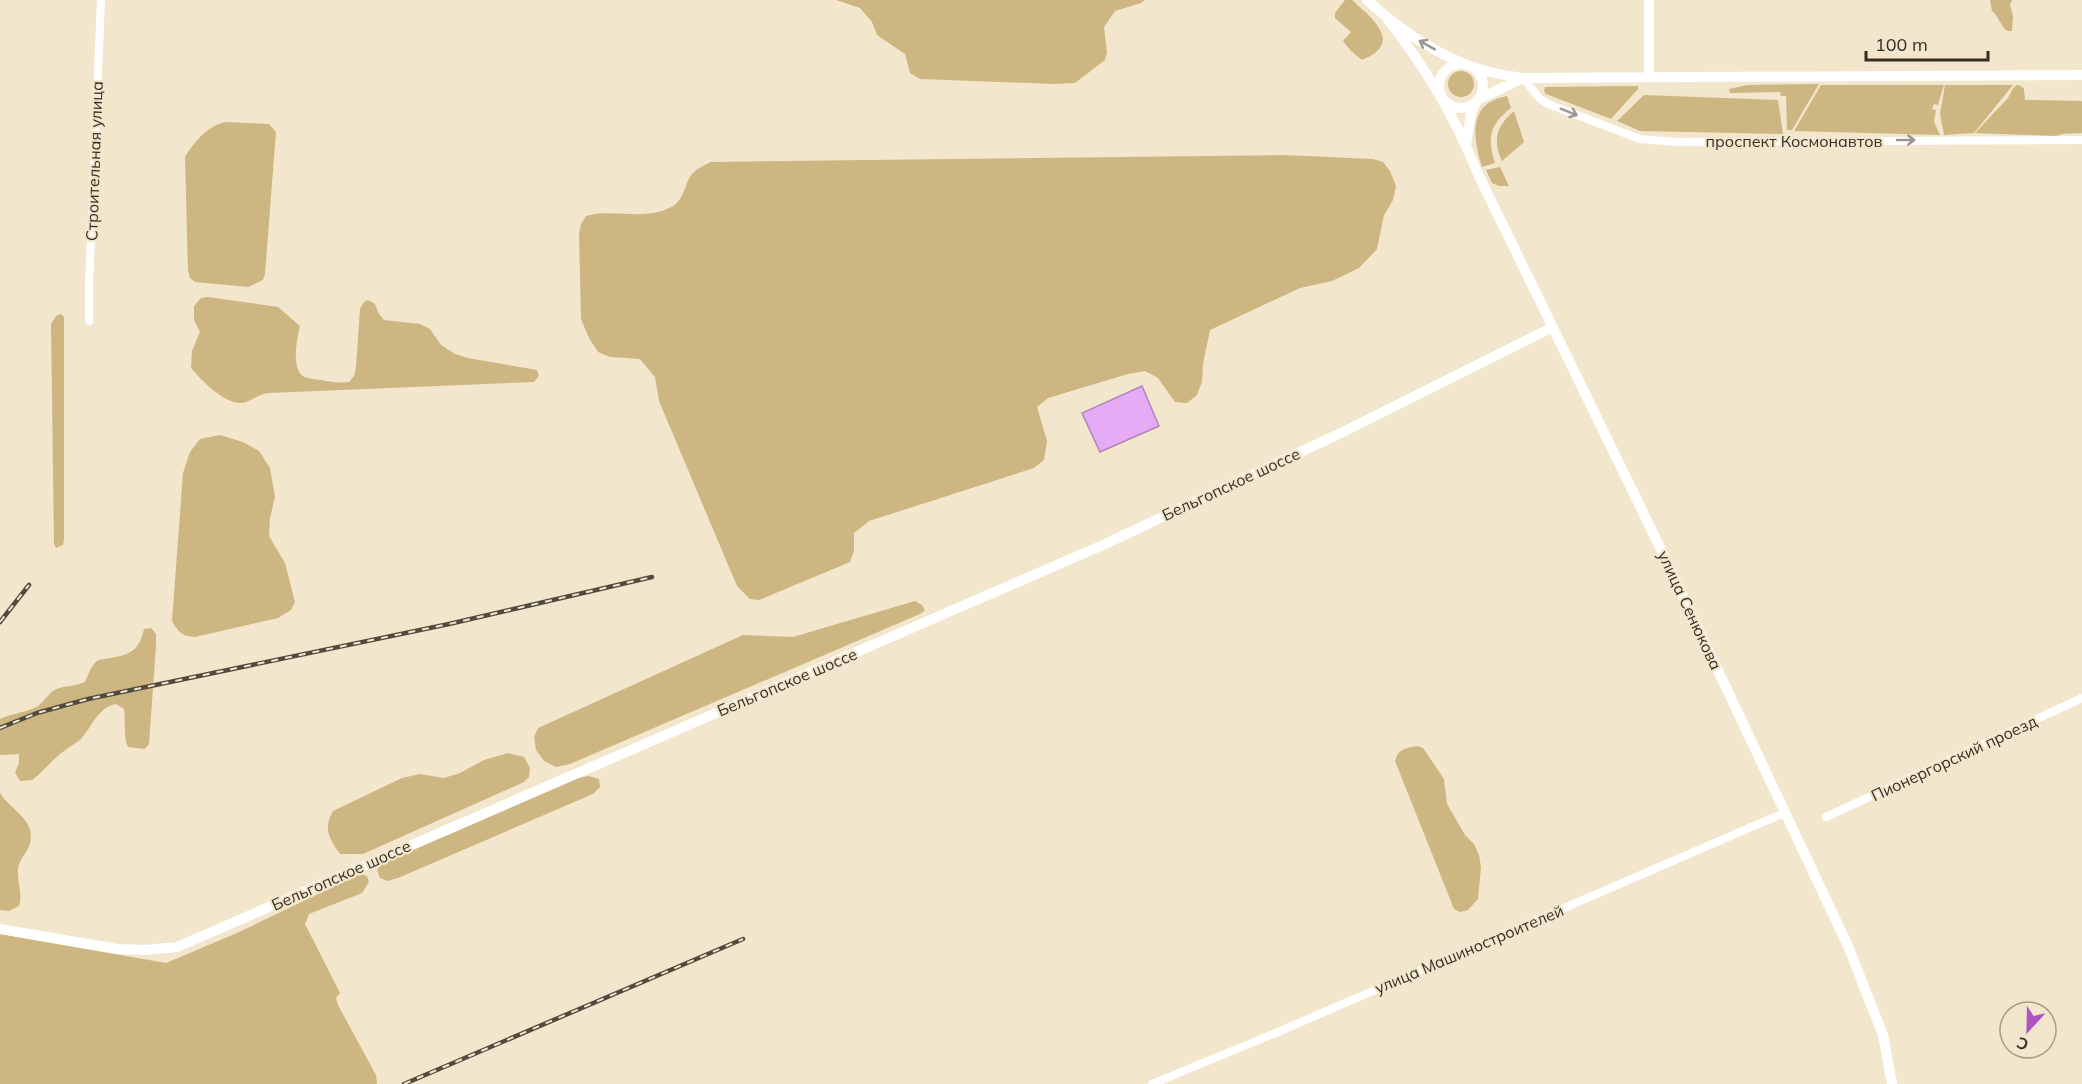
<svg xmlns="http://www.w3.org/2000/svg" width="2082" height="1084" font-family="Mulish,sans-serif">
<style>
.green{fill:#ceb683}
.water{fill:#e6abf5;stroke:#b186b7;stroke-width:1.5}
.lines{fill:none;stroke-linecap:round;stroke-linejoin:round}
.street{stroke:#fff;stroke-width:8}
.secondary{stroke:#fff;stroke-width:10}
.rail-casing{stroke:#514a3f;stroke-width:4.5}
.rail{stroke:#f2e6cc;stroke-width:2;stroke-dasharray:7;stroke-linecap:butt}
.oneway{stroke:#9a9792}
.labels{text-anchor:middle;stroke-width:4.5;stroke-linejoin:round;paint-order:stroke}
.street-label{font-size:16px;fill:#342f26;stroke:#f2e6cc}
</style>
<rect width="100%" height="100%" fill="#f2e6cc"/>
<!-- green -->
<path class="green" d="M836 0H1145L1141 3 1115 11 1104 27 1107 52 1105 60 1075 83 1054 84 920 79 910 73 905 54 877 35 872 22 860 8Z
M1345 0H1352C1373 19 1404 43 1362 60L1351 51 1343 41 1351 32 1335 18V13Z
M1990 0H2012L2010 5 2013 16 2012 31H2007C2000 25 1999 17 1992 11Z
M1448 84a13 13 0 1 1 26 0a13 13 0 1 1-26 0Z
M1819 84 1792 130H1787L1786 96H1781L1780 92 1730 93 1729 89 1747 85Z
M1821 85H1944L1938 105 1934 104 1932 109 1936 110 1934 122 1940 135 1794 131Z
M1945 85H2013L1974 133 1944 135 1940 114Z
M2017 85 2021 86 2024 89 2025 100 2082 101V133L2062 134 2056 136 1975 133 2008 98 2013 88Z
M1638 86V89L1611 119 1546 94 1544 91 1545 87Z
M1644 95 1778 100 1783 134 1640 131 1617 121Z
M1507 96 1511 108C1489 125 1487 138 1495 163L1482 167C1473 138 1467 103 1507 96Z
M1514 111 1524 142 1502 161C1492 141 1497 125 1514 111Z
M226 122 269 124 276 132 265 274 263 280 248 287 195 282 190 278 188 271 185 157C194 142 208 125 226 122Z
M1283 155 1373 159 1383 162 1390 171 1396 186 1393 200 1384 215 1377 249 1359 268 1332 281 1300 288 1210 330 1203 364 1202 382 1197 395 1187 403 1175 402 1158 378 1145 371 1128 374 1048 398 1037 407 1047 441 1044 460 1034 468 869 521 854 533V551L850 562 759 600 750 599 737 586 659 401 655 377 640 359 610 357 598 352 589 338 581 319 579 235 581 224 586 216C614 208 646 222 673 206 686 198 684 181 694 172 698 168 705 165 710 162Z
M1500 167 1509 186H1499L1492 183 1486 170Z
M208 297 278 307 300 326C297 338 291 368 303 376 307 379 315 379 321 380 331 382 339 383 349 382L354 376 356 367 360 309 364 302 368 300 375 304 379 314 384 320 420 324 430 329 441 345 455 354 468 358 537 370 539 376 534 382 269 393C258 394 251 402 242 403 224 404 201 380 191 368L192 351 200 332 194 320V306L201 298Z
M61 314 64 317V539L63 545 56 548 54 543 51 324 56 316Z
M220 435 243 442 259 451 270 468 275 497 270 518 269 536 285 563 295 602 291 610 278 618 195 637C182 636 178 632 172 621L183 473 190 452 200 439Z
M915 601 922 605 925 610 920 614 570 764 556 767 544 761 536 750 534 737 538 728 743 635 793 637Z
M151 628 156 634V646L149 744 145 749 128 747C123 738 126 720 124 709L116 704C97 708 93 726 80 740 75 744 69 747 64 751 52 760 43 772 32 780L20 781 15 773 19 763V754L0 755V719C10 714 22 713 32 709 42 706 45 697 53 691 62 685 75 687 85 682 88 675 91 666 97 661 100 659 107 659 111 658 132 654 139 650 144 629Z
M1417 746 1423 748 1444 779 1447 804 1465 835 1474 844 1479 855 1481 867 1478 899 1468 910 1460 912 1454 909 1395 761C1398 749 1406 748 1417 746Z
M508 753 524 757 530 768 529 777 524 782 363 854H340C329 839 323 828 333 811L402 778 420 774 444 778 460 773 484 760Z
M589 776 599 779 600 787 593 794 398 878 387 881 380 878 377 870 384 861 578 778Z
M0 793C10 810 36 819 30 843 28 852 19 859 18 869 17 882 23 894 19 906L9 911 0 910Z
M360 874 367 876 369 882 362 893 309 914 305 924 340 993 336 998 338 1005 376 1075 377 1084H0V934L166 963 237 933Z"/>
<!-- water -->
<path class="water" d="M1142 386 1159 426 1100 452 1082 413Z"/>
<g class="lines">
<!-- street -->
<path class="street" d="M1523 78 1540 99 1548 104 1640 139 1675 142 2082 140
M89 321V285L101 0
M1826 817 2082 698
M1152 1084 1278 1032 1786 812"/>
<!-- secondary -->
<path class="secondary" d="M1367 0C1400 30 1439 57 1482 70 1496 74 1510 76 1523 78L2082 75
M1649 0V77
M1387 18C1426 69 1454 114 1478 174L1656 539 1848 946 1883 1035 1892 1084
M1439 86a22 22 0 1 1 44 0a22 22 0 1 1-44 0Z
M1466 145 1471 113 1477 100 1523 78
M0 929 117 949 146 950 177 947 1103 545 1343 432 1553 327"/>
<!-- rail casing -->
<g class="rail-casing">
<path id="rail" d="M0 622 29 585
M0 728 37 713 88 699 449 624 652 577
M404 1084 743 939"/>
</g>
<!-- rail -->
<use href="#rail" class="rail"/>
</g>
<!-- one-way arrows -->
<defs><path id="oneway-shaft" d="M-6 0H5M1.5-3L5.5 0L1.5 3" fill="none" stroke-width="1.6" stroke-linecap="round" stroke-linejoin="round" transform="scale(1.5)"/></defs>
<g class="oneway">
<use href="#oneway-shaft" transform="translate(1427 45) rotate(-151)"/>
<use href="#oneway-shaft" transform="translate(1569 112) rotate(22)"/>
<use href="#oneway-shaft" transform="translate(1906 140)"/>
</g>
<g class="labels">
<!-- street labels -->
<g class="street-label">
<text x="1794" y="147">проспект Космонавтов</text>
<text transform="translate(94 161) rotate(-88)" y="6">Строительная улица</text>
<text transform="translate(1231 484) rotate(-25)" y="6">Бельгопское шоссе</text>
<text transform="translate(1690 610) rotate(65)" y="6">улица Сенюкова</text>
<text transform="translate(787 682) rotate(-23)" y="6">Бельгопское шоссе</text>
<text transform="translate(1954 758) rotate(-25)" y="6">Пионергорский проезд</text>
<text transform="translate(341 875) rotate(-24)" y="6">Бельгопское шоссе</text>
<text transform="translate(1469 949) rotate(-23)" y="6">улица Машиностроителей</text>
</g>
</g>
<!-- north arrow -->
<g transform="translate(2028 1030) rotate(202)"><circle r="28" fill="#f2e6cc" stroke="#a69d8a" stroke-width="1.5"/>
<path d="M0-4.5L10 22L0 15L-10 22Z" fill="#ad55c2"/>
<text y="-9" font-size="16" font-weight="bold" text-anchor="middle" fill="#342f26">С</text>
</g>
<!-- scale -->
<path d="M1866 51v9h122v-9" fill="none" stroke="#342f26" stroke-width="3"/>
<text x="1875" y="51" font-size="18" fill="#342f26" stroke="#f2e6cc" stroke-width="4.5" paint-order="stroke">100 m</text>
</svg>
